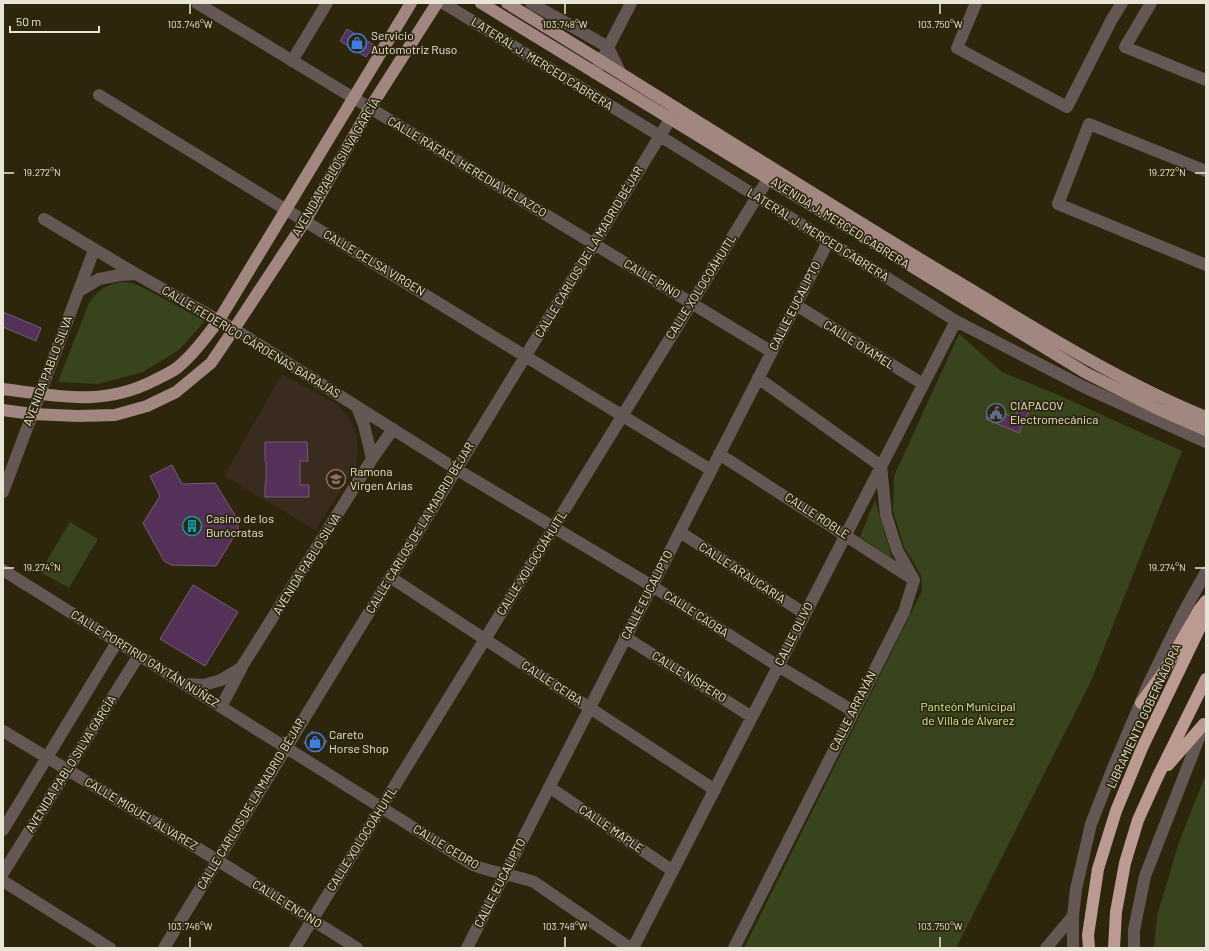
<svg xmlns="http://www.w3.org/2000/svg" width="1209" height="951" font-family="Barlow,sans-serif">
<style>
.education{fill:#392b1e}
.green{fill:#38441e}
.building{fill:#553058;stroke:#735f75}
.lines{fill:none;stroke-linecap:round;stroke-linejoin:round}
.minor{stroke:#655754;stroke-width:12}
.major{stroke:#a28780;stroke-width:12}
.highway{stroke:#bb9a92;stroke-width:12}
.ticks{fill:none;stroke:#e9e5d6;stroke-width:1.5}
.labels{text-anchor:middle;stroke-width:3.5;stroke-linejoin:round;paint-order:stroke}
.poi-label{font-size:12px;fill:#e9e5d6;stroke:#2d260d;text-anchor:start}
.street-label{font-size:12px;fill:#e9e5d6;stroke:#2d260d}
.park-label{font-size:12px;fill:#d1ec99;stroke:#2d260d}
.ticks-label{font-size:10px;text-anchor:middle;fill:#e9e5d6;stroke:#2d260d;stroke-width:3.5;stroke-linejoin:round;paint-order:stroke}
</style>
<rect width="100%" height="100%" fill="#2d260d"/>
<!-- education -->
<path class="education" d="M282 374 338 405 349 418 356 433 358 449 356 467 315 530 224 476Z"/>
<!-- green -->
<path class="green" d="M122 282 132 283 142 287 205 321 179 350 143 372 98 384 58 382 89 303C99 289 106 285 122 282Z
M959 334 1002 372 1056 394 1182 451 1091 681 956 948H744L922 591 921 575 904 547 893 511 894 476Z
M875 500 892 558 860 537Z
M70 522 98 539 69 588 40 572Z
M1206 774V948H1154L1157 916 1179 842Z"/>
<!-- building -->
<path class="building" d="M347 29 374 45 366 57 340 41Z
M3 312 41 328 36 341 3 327Z
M1022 400 1032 404 1019 433 986 419 991 408 1015 418Z
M265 442H307L308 461H300V485H309V497H265V484H266V461H265Z
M172 465 182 484 215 483 238 520V530L216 566 171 565 164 561 143 523 160 496 150 476Z
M193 585 238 612 205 666 160 639Z
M312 731 327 741 319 752 304 743Z"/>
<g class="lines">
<!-- minor -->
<path class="minor" d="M197 3 772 352
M443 3 660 136 956 321 1086 388 1206 442
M531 3 608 47 620 72
M976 3 957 48 1067 107 1112 19 1122 3
M1151 3 1125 47 1206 80
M292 61 327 3
M595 73 631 3
M99 95 711 470
M1206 171 1089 124 1058 204 1206 265
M44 219 136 274 234 329 456 469 652 586 778 666 853 711
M79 291 99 279 120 275 136 274
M796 305 923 384
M357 407 364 425 372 459
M719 454 911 578
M3 492 94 250
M680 532 805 614
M3 570 473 865C493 873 514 875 534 882L630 948
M390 577 715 790
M625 637 752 717
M186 684 204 685 221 680 241 668 372 459 393 429
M221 707 241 669
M3 731 217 860 357 948
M549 787 673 871
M3 830 117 642
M3 873 139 655
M3 881 110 948
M164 948 677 108
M295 948 768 179
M467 948 828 242
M633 948 956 321
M734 948 904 612 914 580 897 550 886 515 881 466 758 378
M1046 948 1073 916
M1073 948V916L1076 889 1091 824 1113 768 1148 685 1182 615 1206 572
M1134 948V930L1145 876 1204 725"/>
<!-- major -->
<path class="major" d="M481 3 1086 373 1160 410 1206 430
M507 3C654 93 800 187 948 276 1032 326 1115 380 1206 417
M3 389C58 396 103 407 155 380 162 376 170 373 177 368 193 355 206 337 219 320L411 3
M3 410 32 414 78 416 115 415 147 406 176 392 211 363 234 329 305 221 370 108 437 3"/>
<!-- highway -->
<path class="highway" d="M1141 703 1163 673 1199 610 1206 601
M1168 765 1204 724
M1089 948 1088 935 1098 869 1116 811 1142 748 1206 615
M1114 948 1116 912 1125 863 1138 820 1157 778 1206 679"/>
</g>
<!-- ticks -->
<path class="ticks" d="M190 4V14M565 4V14M940 4V14M4 173H14M1195 173H1205M4 568H14M1195 568H1205M190 937V947M565 937V947M940 937V947"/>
<!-- icons -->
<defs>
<g id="shop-ring" transform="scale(1)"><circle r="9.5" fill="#2d260d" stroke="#3f7fe0" stroke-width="1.5"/><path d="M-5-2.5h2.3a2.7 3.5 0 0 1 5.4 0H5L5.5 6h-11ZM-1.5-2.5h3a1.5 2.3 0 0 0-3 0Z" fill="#3f7fe0"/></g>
<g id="civic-ring" transform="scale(1)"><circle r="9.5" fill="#2d260d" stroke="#5c6f8a" stroke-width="1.5"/><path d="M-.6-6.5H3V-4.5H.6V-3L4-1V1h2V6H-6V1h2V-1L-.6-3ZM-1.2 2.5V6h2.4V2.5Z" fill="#5c6f8a"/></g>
<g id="school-ring" transform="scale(1)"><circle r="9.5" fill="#2d260d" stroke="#8d6e63" stroke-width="1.5"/><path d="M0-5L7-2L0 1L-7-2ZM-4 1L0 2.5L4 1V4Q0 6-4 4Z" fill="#8d6e63"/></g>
<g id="building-ring" transform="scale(1)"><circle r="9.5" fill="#2d260d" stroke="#0f9aa8" stroke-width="1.5"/><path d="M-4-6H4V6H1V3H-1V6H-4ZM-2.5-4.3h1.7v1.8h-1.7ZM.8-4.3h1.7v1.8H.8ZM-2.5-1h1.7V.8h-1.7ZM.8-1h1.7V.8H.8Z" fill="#0f9aa8"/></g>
</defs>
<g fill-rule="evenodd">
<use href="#shop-ring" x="357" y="43"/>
<use href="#civic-ring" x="996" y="413"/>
<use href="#school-ring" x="336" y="479"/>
<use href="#building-ring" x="192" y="526"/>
<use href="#shop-ring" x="315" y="742"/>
</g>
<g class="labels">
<!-- poi labels -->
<g class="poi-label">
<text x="371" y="40">Servicio<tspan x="371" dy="14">Automotriz Ruso</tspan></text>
<text x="1010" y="410">CIAPACOV<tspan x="1010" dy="14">Electromecánica</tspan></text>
<text x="350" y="476">Ramona<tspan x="350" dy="14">Virgen Arias</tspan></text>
<text x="206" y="523">Casino de los<tspan x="206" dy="14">Burócratas</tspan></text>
<text x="329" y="739">Careto<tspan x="329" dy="14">Horse Shop</tspan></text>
</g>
<!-- street labels -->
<g class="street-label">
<text transform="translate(542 64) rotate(32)" y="4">LATERAL J. MERCED CABRERA</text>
<text transform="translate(336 167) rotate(-59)" y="4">AVENIDA PABLO SILVA GARCÍA</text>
<text transform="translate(467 167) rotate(31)" y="4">CALLE RAFAÉL HEREDIA VELAZCO</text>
<text transform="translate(840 223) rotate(32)" y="4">AVENIDA J. MERCED CABRERA</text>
<text transform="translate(818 235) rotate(32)" y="4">LATERAL J. MERCED CABRERA</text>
<text transform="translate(589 252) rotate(-59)" y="4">CALLE CARLOS DE LA MADRID BÉJAR</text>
<text transform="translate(374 263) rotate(31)" y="4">CALLE CELSA VIRGEN</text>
<text transform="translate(652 279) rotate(31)" y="4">CALLE PINO</text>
<text transform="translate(701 287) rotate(-58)" y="4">CALLE XOLOCOÁHUITL</text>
<text transform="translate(795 306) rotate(-63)" y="4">CALLE EUCALIPTO</text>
<text transform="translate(251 342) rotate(31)" y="4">CALLE FEDERICO CÁRDENAS BARAJAS</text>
<text transform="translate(859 345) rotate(32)" y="4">CALLE OYAMEL</text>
<text transform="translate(48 371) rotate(-69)" y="4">AVENIDA PABLO SILVA</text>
<text transform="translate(817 516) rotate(33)" y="4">CALLE ROBLE</text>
<text transform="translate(420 528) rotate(-59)" y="4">CALLE CARLOS DE LA MADRID BÉJAR</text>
<text transform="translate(532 563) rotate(-58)" y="4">CALLE XOLOCOÁHUITL</text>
<text transform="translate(307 564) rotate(-58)" y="4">AVENIDA PABLO SILVA</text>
<text transform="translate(742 573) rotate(33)" y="4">CALLE ARAUCARIA</text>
<text transform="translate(647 595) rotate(-63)" y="4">CALLE EUCALIPTO</text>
<text transform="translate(696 614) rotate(33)" y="4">CALLE CAOBA</text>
<text transform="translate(794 634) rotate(-63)" y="4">CALLE OLIVO</text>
<text transform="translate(145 659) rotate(32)" y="4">CALLE PORFIRIO GAYTÁN NÚÑEZ</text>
<text transform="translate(689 677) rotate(32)" y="4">CALLE NÍSPERO</text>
<text transform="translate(552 683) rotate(33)" y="4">CALLE CEIBA</text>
<text transform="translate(853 711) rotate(-63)" y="4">CALLE ARRAYÁN</text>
<text transform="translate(1144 716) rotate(-65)" y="4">LIBRAMIENTO GOBERNADORA</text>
<text transform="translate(71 764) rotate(-58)" y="4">AVENIDA PABLO SILVA GARCÍA</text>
<text transform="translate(251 804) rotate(-59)" y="4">CALLE CARLOS DE LA MADRID BÉJAR</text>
<text transform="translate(141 814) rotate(31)" y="4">CALLE MIGUEL ÁLVAREZ</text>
<text transform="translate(611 829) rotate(34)" y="4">CALLE MAPLE</text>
<text transform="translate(362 839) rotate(-58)" y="4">CALLE XOLOCOÁHUITL</text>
<text transform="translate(446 847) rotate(31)" y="4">CALLE CEDRO</text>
<text transform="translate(500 883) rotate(-63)" y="4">CALLE EUCALIPTO</text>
<text transform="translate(287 904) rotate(32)" y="4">CALLE ENCINO</text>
</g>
<!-- park labels -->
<g class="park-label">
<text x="968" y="711">Panteón Municipal<tspan x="968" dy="14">de Villa de Álvarez</tspan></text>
</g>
</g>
<g class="ticks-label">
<text x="190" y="28">103.746°W</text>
<text x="565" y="28">103.748°W</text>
<text x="940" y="28">103.750°W</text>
<text x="1167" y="176">19.272°N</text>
<text x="42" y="176">19.272°N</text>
<text x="1167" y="571">19.274°N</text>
<text x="42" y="571">19.274°N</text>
<text x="190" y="930">103.746°W</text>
<text x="565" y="930">103.748°W</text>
<text x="940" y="930">103.750°W</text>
</g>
<!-- border -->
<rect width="1209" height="951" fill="none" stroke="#e9e5d6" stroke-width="8"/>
<!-- scale -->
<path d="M10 26v6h89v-6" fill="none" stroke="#e9e5d6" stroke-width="2"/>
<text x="16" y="26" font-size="12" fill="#e9e5d6" stroke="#2d260d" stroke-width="3" paint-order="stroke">50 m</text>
</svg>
